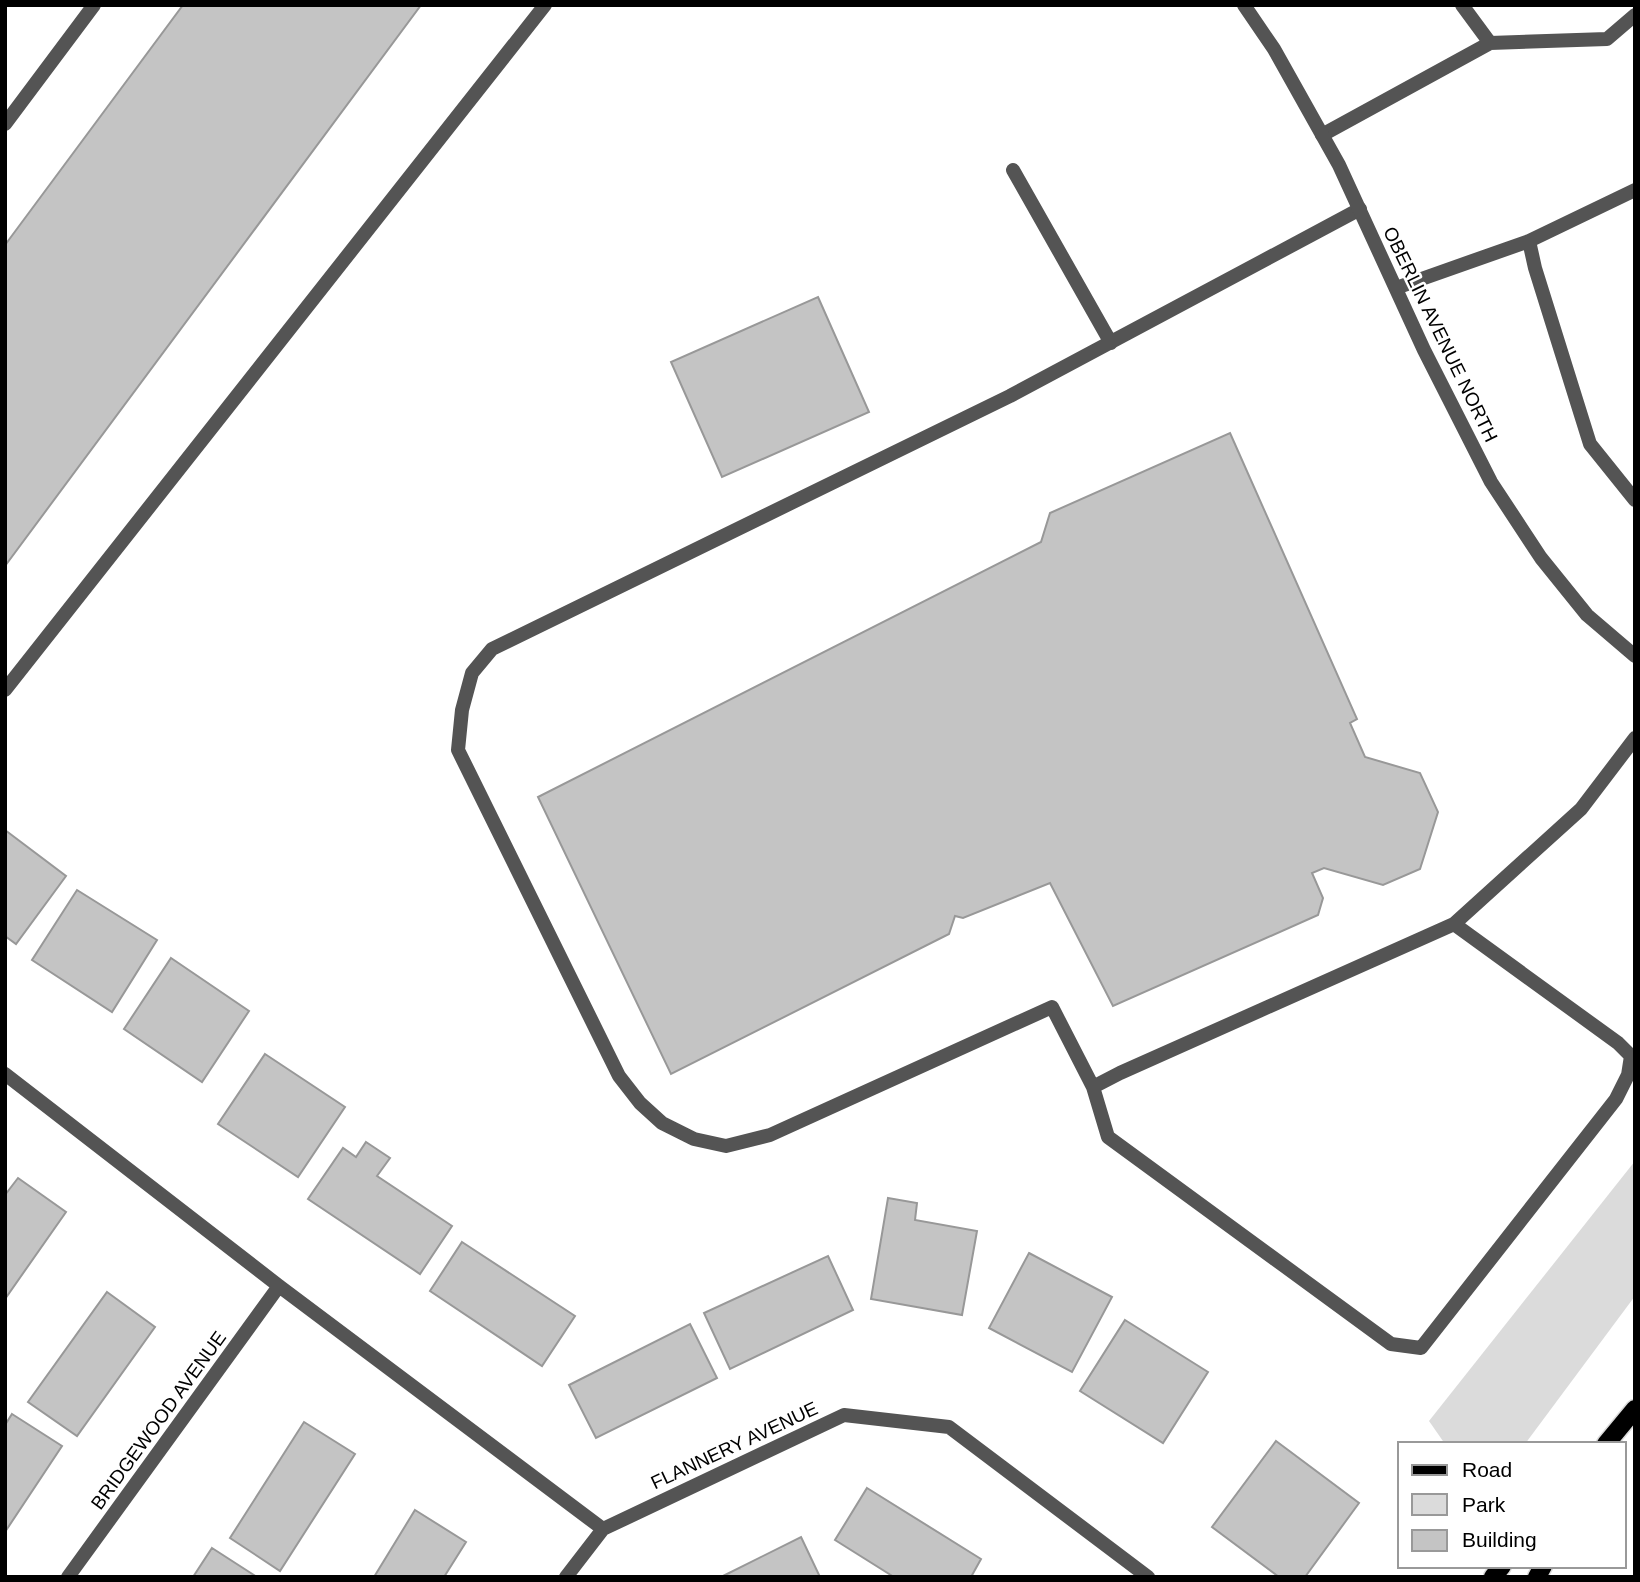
<svg xmlns="http://www.w3.org/2000/svg" width="1640" height="1582" font-family="Arial,sans-serif">
<style>
.green{fill:#dbdbdb}
.building{fill:#c4c4c4;stroke:#989898;stroke-width:2}
.lines{fill:none;stroke-linecap:round;stroke-linejoin:round}
.primary-casing{stroke:#dbdbdb;stroke-width:21}
.service{stroke:#545454;stroke-width:14}
.minor{stroke:#545454;stroke-width:14}
.primary{stroke:#000;stroke-width:18}
.labels{text-anchor:middle;stroke-width:5;stroke-linejoin:round;paint-order:stroke}
.street-label{font-size:19px;fill:#000;stroke:#fff}
</style>
<rect width="100%" height="100%" fill="#fff"/>
<!-- green -->
<path class="green" d="M1635 1161V1296L1525 1444H1445L1429 1421Z"/>
<!-- building -->
<path class="building" d="M183 5H421L5 566V245Z
M818 297 869 412 722 477 671 362Z
M1230 433 1357 719 1350 723 1365 757 1420 773 1438 812 1420 869 1383 885 1324 868 1312 873 1323 898 1318 915 1113 1006 1050 883 963 918 955 916 949 934 671 1074 538 797 1041 542 1050 513Z
M5 830 66 876 16 944 5 936Z
M77 890 157 940 112 1012 32 960Z
M171 958 249 1011 202 1082 124 1029Z
M265 1054 345 1107 298 1177 218 1124Z
M366 1142 390 1158 377 1176 452 1226 420 1274 308 1199 343 1148 356 1157Z
M18 1178 66 1212 5 1299V1195Z
M888 1198 917 1203 915 1220 977 1231 962 1315 871 1299Z
M462 1242 575 1316 542 1366 430 1291Z
M1029 1253 1112 1297 1072 1372 989 1328Z
M828 1256 853 1310 730 1369 704 1313Z
M107 1292 155 1327 77 1436 28 1402Z
M1125 1320 1208 1372 1163 1443 1080 1391Z
M690 1324 717 1378 596 1438 569 1385Z
M12 1414 62 1446 5 1532V1425Z
M304 1422 355 1454 280 1571 230 1538Z
M1276 1441 1359 1503 1305 1577H1279L1212 1527Z
M867 1488 981 1559 971 1577H894L835 1540Z
M415 1510 466 1542 444 1577H374Z
M801 1537 820 1577H721Z
M212 1548 257 1577H193Z"/>
<g class="lines">
<!-- primary casing -->
<g class="primary-casing">
<path id="primary" d="M1606 1444 1635 1409
M1493 1577 1502 1566
M1537 1577 1543 1566"/>
</g>
<!-- service -->
<path class="service" d="M1462 5 1490 43
M5 124 94 5
M1322 135 1490 43 1607 39 1635 15
M1013 170 1111 343
M1635 190 1529 241 1535 268 1590 444 1635 500
M1396 288 1529 241
M5 690 545 5
M1454 924 1618 1043 1631 1056 1628 1075 1616 1099 1421 1348 1391 1344 1108 1137 1093 1087 1120 1073 1454 924 1581 809 1635 738
M1093 1087 1052 1007 770 1135 726 1146 694 1139 662 1123 640 1103 619 1076 458 750 462 710 472 673 492 649 1010 396 1360 209"/>
<!-- minor -->
<path class="minor" d="M1244 5 1274 49 1339 165 1424 350 1491 482 1541 558 1587 615 1635 656
M5 1074 279 1286 603 1529
M68 1577 279 1286
M566 1577 603 1529 844 1415 949 1427 1148 1577"/>
<!-- primary -->
<use href="#primary" class="primary"/>
</g>
<g class="labels">
<!-- street labels -->
<g class="street-label">
<text transform="translate(1441 334) rotate(64)" y="7">OBERLIN AVENUE NORTH</text>
<text transform="translate(158 1420) rotate(-54)" y="7">BRIDGEWOOD AVENUE</text>
<text transform="translate(734 1445) rotate(-25)" y="7">FLANNERY AVENUE</text>
</g>
</g>
<!-- border -->
<rect width="1640" height="1582" fill="none" stroke="#000000" stroke-width="14"/>
<!-- legend -->
<rect x="1398" y="1442" width="228" height="126" fill="#ffffff" stroke="#999999" stroke-width="2"/>
<rect x="1412" y="1465" width="35" height="10" fill="#000000" stroke="#999999" stroke-width="2"/>
<text x="1462" y="1477" font-size="21" fill="#000000">Road</text>
<rect x="1412" y="1494" width="35" height="21" fill="#dbdbdb" stroke="#999999" stroke-width="2"/>
<text x="1462" y="1512" font-size="21" fill="#000000">Park</text>
<rect x="1412" y="1530" width="35" height="21" fill="#c4c4c4" stroke="#999999" stroke-width="2"/>
<text x="1462" y="1547" font-size="21" fill="#000000">Building</text>
</svg>
